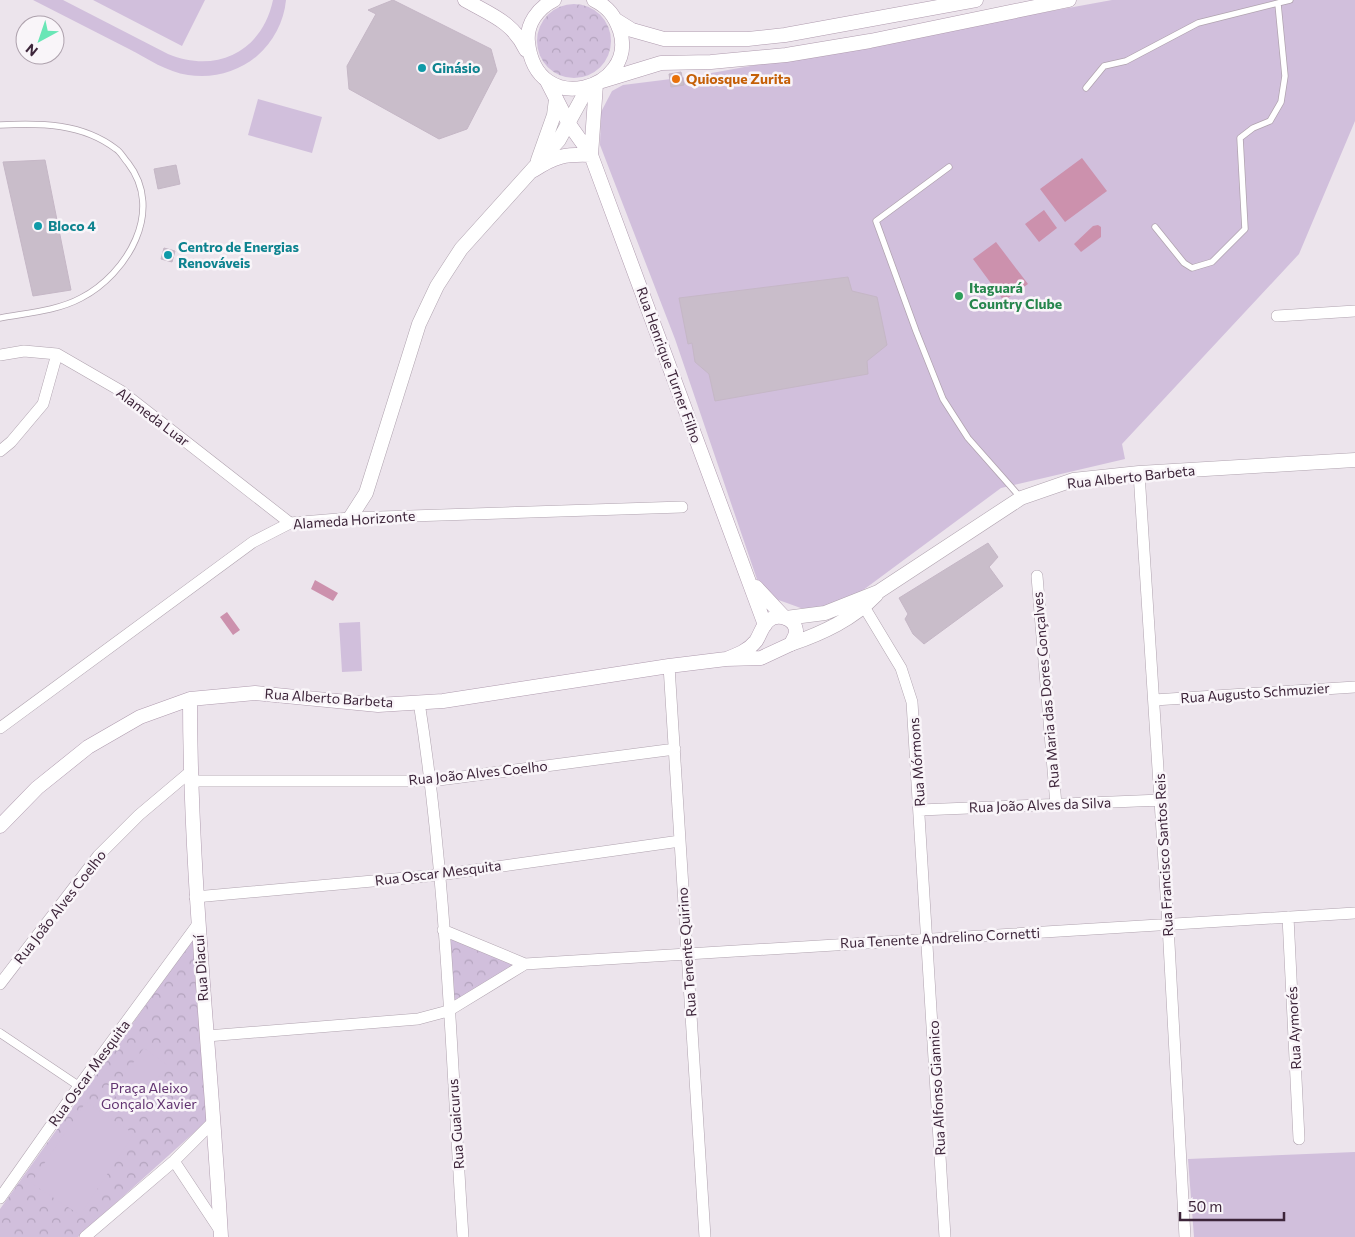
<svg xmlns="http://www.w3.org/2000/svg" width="1355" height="1237" font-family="Commissioner,sans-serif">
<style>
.park{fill:url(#park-crowns)}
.garden{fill:#d1bfdc}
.water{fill:#cc91ad}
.building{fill:#c9bdca;stroke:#c5b7c6}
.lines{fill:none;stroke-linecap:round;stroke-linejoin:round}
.service-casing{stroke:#b0a3af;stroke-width:7}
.pedestrian-casing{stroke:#b0a3af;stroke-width:9}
.minor-casing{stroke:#b0a3af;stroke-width:12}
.tertiary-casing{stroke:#b0a3af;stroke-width:15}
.secondary-casing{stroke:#af9bae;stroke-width:15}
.service{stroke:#fff;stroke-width:5.5}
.pedestrian{stroke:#fff;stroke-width:8}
.minor{stroke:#fff;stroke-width:11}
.tertiary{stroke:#fff;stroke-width:14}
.secondary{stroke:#fff;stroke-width:14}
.culture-dot{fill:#0f9aa8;stroke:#f9f5f9;stroke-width:2}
.food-dot{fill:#e8710a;stroke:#f9f5f9;stroke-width:2}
.leisure-dot{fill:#2e9e5b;stroke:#f9f5f9;stroke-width:2}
.labels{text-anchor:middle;stroke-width:5;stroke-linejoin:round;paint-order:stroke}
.culture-label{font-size:14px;font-weight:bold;fill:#0d838f;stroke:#f9f5f9;text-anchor:start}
.food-label{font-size:14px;font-weight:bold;fill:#c56008;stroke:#f9f5f9;text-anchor:start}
.leisure-label{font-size:14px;font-weight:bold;fill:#27864d;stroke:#f9f5f9;text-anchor:start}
.street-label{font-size:14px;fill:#3d253a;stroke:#f9f5f9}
.park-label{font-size:14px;fill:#613370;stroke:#f9f5f9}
</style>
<defs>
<pattern id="park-crowns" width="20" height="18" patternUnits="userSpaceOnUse" patternTransform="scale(1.25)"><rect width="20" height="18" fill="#d1bfdc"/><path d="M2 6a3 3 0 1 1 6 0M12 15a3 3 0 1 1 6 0" fill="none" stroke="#b4a4be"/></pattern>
</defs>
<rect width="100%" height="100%" fill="#ece4ec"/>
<!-- park -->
<path class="park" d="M537 41a37 37 0 1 1 74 0a37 37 0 1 1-74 0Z
M445 931 520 964 450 1008Z
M193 939 208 1120 78 1237H0V1209Z"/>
<!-- garden -->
<path class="garden" d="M33 0H63L168 54C216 74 262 52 273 0H286C284 22 273 42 257 56 238 72 213 79 188 75 167 72 148 59 129 49 97 33 65 16 33 0Z
M93 0H205L182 46Z
M1112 0H1355V121L1299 254 1122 444 1125 459 1001 488 847 602 809 611 762 594 675 339 600 145 601 112 612 91 623 85 695 76Z
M258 99 322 117 312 153 248 135Z
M360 622 362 671 342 672 339 623Z
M144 1048 167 1065 135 1111 111 1093Z
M86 1102 134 1134 80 1215 31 1183Z
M1355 1152V1237H1194L1188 1159Z"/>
<!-- water -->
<path class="water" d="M1082 158 1107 191 1065 222 1040 189Z
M1044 210 1057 228 1039 242 1025 224Z
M1098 225 1101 227V237L1081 252 1074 244 1093 226Z
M996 242 1028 284 1004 301 973 259Z
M315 580 338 593 333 601 311 589Z
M227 612 240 630 233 635 220 617Z"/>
<!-- building -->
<path class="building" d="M393 0 491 49 497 71 467 129 439 139 349 89 347 66 376 14 368 10Z
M681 72 684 85 671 87 669 74Z
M45 160 71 290 33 296 3 162Z
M176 165 180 184 158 189 154 169Z
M164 248 175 251 172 262 161 259Z
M848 277 852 291 877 297 887 345 867 361 868 374 715 401 709 374 695 362 692 343 688 344 679 298Z
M988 543 998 557 989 567 1003 586 924 644 913 634 905 619 908 614 899 598Z"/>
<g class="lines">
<!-- service casing -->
<g class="service-casing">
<path id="service" d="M1086 88 1104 66 1126 61 1198 23 1290 0
M0 125C41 123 82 123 116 149 121 152 124 159 128 163 165 211 127 274 81 298 57 311 26 313 0 318
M949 167 876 221 916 331 943 399 968 438 1021 498
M1155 227 1184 263 1192 268 1212 262 1245 229 1240 138 1253 128 1270 121 1281 102 1285 76 1278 4"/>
</g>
<!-- pedestrian casing -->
<g class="pedestrian-casing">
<path id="pedestrian" d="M0 1033 79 1086"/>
</g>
<!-- minor casing -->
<g class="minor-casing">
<path id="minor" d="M1277 316 1355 311
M0 355 24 351 57 354 121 391 290 523
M0 451 11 442 43 404 57 354
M1139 473 1168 925 1185 1237
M1037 576 1056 805
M860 600 901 668 912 702 945 1237
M669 666 705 1237
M1154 700 1355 687
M419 702C447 879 451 1059 463 1237
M0 728 253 542 290 523 350 518 682 507
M191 781H431L675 749
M920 810 1161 800
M195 897 439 875 680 841
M1288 917 1299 1139
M443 930 525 964 1355 913
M0 984 98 856 139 815 190 772
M207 1036 418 1019 448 1011 525 964
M174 1161 221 1232
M0 1198 79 1086 198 924
M85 1237 174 1161 212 1123"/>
</g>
<!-- tertiary casing -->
<g class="tertiary-casing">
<path id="tertiary" d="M538 160 554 115 556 99
M350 518 366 493 419 324 437 286 461 249 559 140 587 89
M786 618 825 613 878 592 1021 498 1073 480 1139 473 1355 460
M791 644C823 633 853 619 876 595"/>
</g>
<!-- secondary casing -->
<g class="secondary-casing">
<path id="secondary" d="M465 0C491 15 513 22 526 50
M554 0C538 8 526 24 528 42 536 120 638 89 620 31 615 16 608 7 594 0
M616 20 632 30 664 39H748L785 35 976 0
M547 81 569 124 591 155 765 625
M602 81 661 63 711 62 786 55 870 41 1069 0
M591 155 596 84
M534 170C555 156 565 154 591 155
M756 587 784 617
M190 699C190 879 211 1057 221 1237
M0 826 37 788 88 747 140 717 190 699 255 693 378 705 443 701 669 666 726 659 761 658 791 644C792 641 795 637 796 633 797 619 778 612 768 621 762 626 760 635 756 641 748 651 737 655 726 659"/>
</g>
<!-- service -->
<use href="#service" class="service"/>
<!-- pedestrian -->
<use href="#pedestrian" class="pedestrian"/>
<!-- minor -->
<use href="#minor" class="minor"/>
<!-- tertiary -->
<use href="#tertiary" class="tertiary"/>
<!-- secondary -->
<use href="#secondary" class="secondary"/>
</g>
<!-- markers -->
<g class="culture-dot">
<circle cx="422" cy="68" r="5"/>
<circle cx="38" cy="226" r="5"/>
<circle cx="168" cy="255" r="5"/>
</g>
<circle class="food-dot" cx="676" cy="79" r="5"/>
<circle class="leisure-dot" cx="959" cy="296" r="5"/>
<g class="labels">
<!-- culture labels -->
<g class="culture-label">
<text x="432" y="73">Ginásio</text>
<text x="48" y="231">Bloco 4</text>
<text x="178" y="252">Centro de Energias<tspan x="178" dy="16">Renováveis</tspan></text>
</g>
<!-- food labels -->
<g class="food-label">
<text x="686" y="84">Quiosque Zurita</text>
</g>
<!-- leisure labels -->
<g class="leisure-label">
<text x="969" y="293">Itaguará<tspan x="969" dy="16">Country Clube</tspan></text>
</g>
<!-- street labels -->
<g class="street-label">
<text transform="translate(669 365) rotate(70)" y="5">Rua Henrique Turner Filho</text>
<text transform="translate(153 417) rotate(37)" y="5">Alameda Luar</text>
<text transform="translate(1131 477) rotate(-6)" y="5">Rua Alberto Barbeta</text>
<text transform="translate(354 520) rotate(-4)" y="5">Alameda Horizonte</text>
<text transform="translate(1046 690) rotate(-95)" y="5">Rua Maria das Dores Gonçalves</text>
<text transform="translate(1255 693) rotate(-4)" y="5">Rua Augusto Schmuzier</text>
<text transform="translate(329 698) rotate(4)" y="5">Rua Alberto Barbeta</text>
<text transform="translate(917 762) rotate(-94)" y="5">Rua Mórmons</text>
<text transform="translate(478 773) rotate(-6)" y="5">Rua João Alves Coelho</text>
<text transform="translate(1040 805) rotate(-2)" y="5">Rua João Alves da Silva</text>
<text transform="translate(1164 855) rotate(-93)" y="5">Rua Francisco Santos Reis</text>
<text transform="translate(438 873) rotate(-7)" y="5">Rua Oscar Mesquita</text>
<text transform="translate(60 907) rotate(-52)" y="5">Rua João Alves Coelho</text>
<text transform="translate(940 938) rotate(-3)" y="5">Rua Tenente Andrelino Cornetti</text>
<text transform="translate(687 952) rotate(-94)" y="5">Rua Tenente Quirino</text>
<text transform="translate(201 968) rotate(-94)" y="5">Rua Diacuí</text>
<text transform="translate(1294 1028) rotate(-93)" y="5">Rua Aymorés</text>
<text transform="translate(89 1073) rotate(-54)" y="5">Rua Oscar Mesquita</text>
<text transform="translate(937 1088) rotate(-93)" y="5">Rua Alfonso Giannico</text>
<text transform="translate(456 1124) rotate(-94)" y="5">Rua Guaicurus</text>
</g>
<!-- park labels -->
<g class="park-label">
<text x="149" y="1093">Praça Aleixo<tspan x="149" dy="16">Gonçalo Xavier</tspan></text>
</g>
</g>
<!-- north arrow -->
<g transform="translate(40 40) rotate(220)"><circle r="24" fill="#f9f5f9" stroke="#aea2ad"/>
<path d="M0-4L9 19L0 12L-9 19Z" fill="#69e6b6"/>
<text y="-8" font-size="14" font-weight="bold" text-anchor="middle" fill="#3d253a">N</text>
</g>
<!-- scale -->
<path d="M1180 1212v8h104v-8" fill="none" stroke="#3d253a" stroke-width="2.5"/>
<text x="1188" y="1212" font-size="15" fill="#3d253a" stroke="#f9f5f9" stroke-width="4" paint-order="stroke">50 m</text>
</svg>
